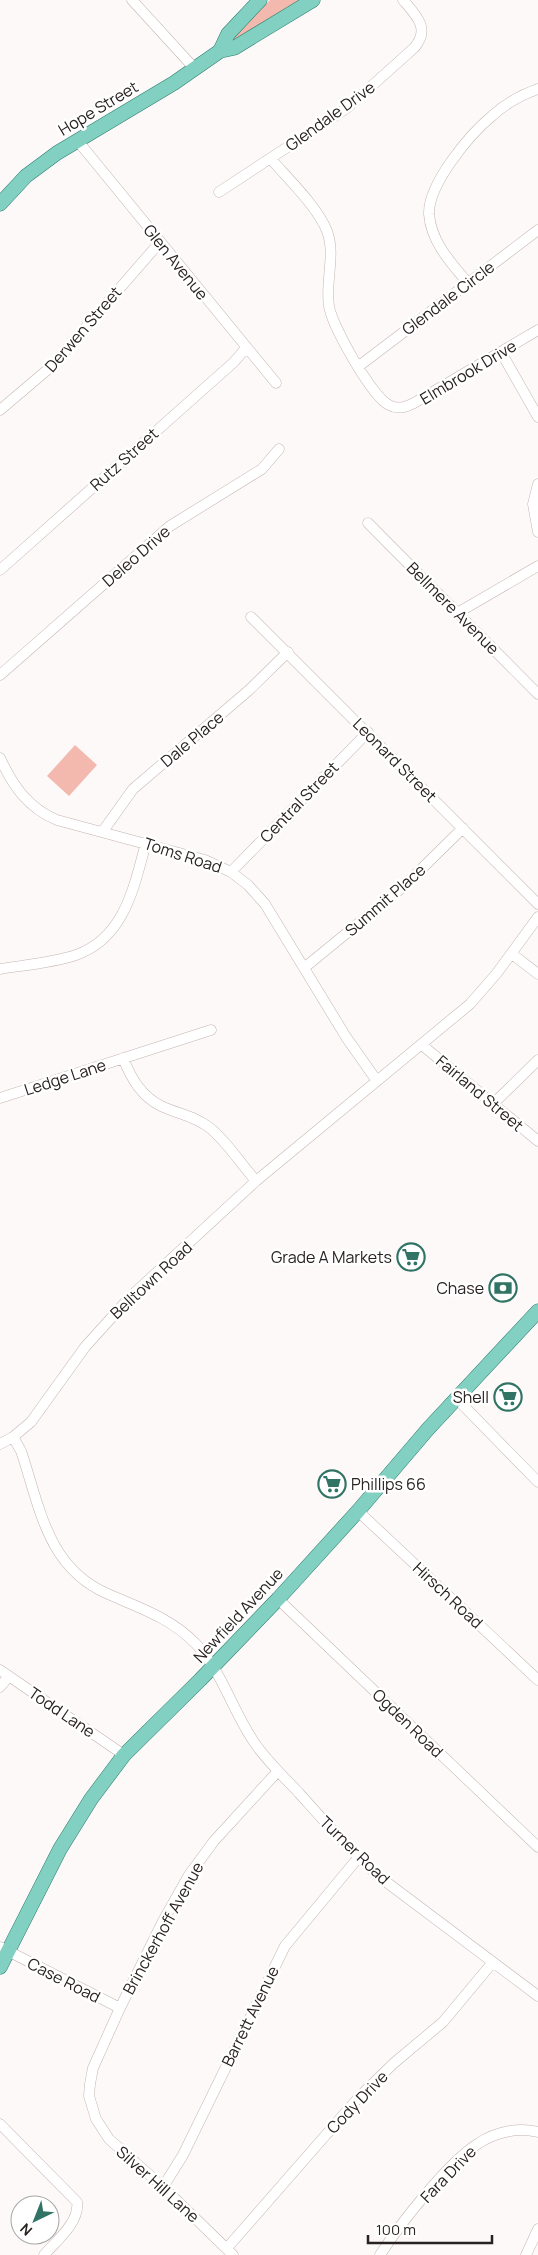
<svg xmlns="http://www.w3.org/2000/svg" width="538" height="2255" font-family="Manrope,sans-serif">
<style>
.green{fill:#f3b9af}
.lines{fill:none;stroke-linecap:round;stroke-linejoin:round}
.minor-casing{stroke:#c5b4b1;stroke-width:11}
.major-casing{stroke:#2c7e6e;stroke-width:15}
.minor{stroke:#fff;stroke-width:10}
.major{stroke:#82d0c1;stroke-width:14}
.labels{text-anchor:middle;stroke-width:5;stroke-linejoin:round;paint-order:stroke}
.street-label{font-size:16px;fill:#292221;stroke:#fff}
.poi-label{font-size:16px;fill:#292221;stroke:#fff;text-anchor:end}
</style>
<rect width="100%" height="100%" fill="#fcf9f8"/>
<!-- green -->
<path class="green" d="M270 0H303L233 44 230 39Z
M75 745 97 765 69 796 47 776Z"/>
<g class="lines">
<!-- minor casing -->
<g class="minor-casing">
<path id="minor" d="M132 0 195 69
M77 140 276 383
M271 159C288 179 317 206 327 231 336 255 325 281 329 306 332 326 372 397 389 405 398 410 406 407 414 403L538 330
M219 192 347 108 414 48C431 29 416 15 403 0
M468 283C451 263 431 242 429 214 428 184 470 134 492 116 505 104 521 95 538 89
M501 352 538 417
M359 366 538 230
M0 410 53 365 160 242
M538 484 533 504 538 532
M368 523 538 694
M0 570 234 362 246 348
M459 612 538 566
M251 617 538 904
M0 675 170 526 262 469 279 449
M0 758C13 786 28 808 57 820L205 860 231 872 248 885 265 904 346 1037 377 1081
M103 831 133 789 248 691 288 652
M231 872 368 732
M538 917 497 973 470 1004 256 1181 130 1297 85 1347 31 1422 13 1437 21 1451C40 1507 47 1568 108 1594 140 1608 171 1618 196 1644 223 1673 232 1710 254 1742 266 1760 284 1777 299 1793 325 1822 351 1852 381 1878L538 1996
M512 954 538 974
M304 968 403 887 463 828
M0 969C25 965 52 963 76 955 125 938 134 886 146 843
M422 1045 538 1141
M123 1058C131 1078 141 1096 161 1106 178 1114 195 1116 210 1128 228 1143 241 1164 256 1181
M0 1098 211 1030
M493 1104 538 1060
M456 1398 538 1482
M0 1444 13 1437
M358 1511 538 1680
M278 1599 538 1847
M0 1670 124 1755
M0 1687 9 1676
M0 1947 120 2008
M0 2124 77 2202C80 2222 56 2241 44 2255
M163 2187 183 2155 285 1946 358 1858
M227 2248 359 2097 394 2063 443 2022 493 1962
M233 2255 163 2187 109 2139 96 2119 89 2096 90 2084 93 2068 120 2008 163 1921 189 1875 214 1841 278 1771
M380 2255C400 2224 449 2161 479 2143 496 2132 518 2127 538 2132
M526 2255 538 2229"/>
</g>
<!-- major casing -->
<g class="major-casing">
<path id="major" d="M220 51 228 34 260 0
M0 204 26 176 57 153 174 83 220 51 234 48 313 0
M0 1967 60 1849 91 1799 124 1755 200 1680 278 1599 358 1511 428 1429 538 1311"/>
</g>
<!-- minor -->
<use href="#minor" class="minor"/>
<!-- major -->
<use href="#major" class="major"/>
</g>
<!-- icons -->
<defs>
<g id="supermarket-ring" transform="scale(1.4375)"><circle r="9.5" fill="#fff" stroke="#317465" stroke-width="1.5"/><path d="M-6-5.5h2.5l.6 2H6L4.5 2H-2.5L-4.4-4H-6ZM-1.5 3.2a1.3 1.3 0 1 0 .1 0ZM3 3.2a1.3 1.3 0 1 0 .1 0Z" fill="#317465"/></g>
<g id="bank-ring" transform="scale(1.4375)"><circle r="9.5" fill="#fff" stroke="#317465" stroke-width="1.5"/><path d="M-6-4H6V4H-6ZM0-2.3a2.3 2.3 0 1 0 0 4.6a2.3 2.3 0 1 0 0-4.6Z" fill="#317465"/></g>
</defs>
<g fill-rule="evenodd">
<use href="#supermarket-ring" x="411" y="1257"/>
<use href="#bank-ring" x="503" y="1288"/>
<use href="#supermarket-ring" x="508" y="1397"/>
<use href="#supermarket-ring" x="332" y="1484"/>
</g>
<g class="labels">
<!-- street labels -->
<g class="street-label">
<text transform="translate(98 108) rotate(-31)" y="6">Hope Street</text>
<text transform="translate(330 116) rotate(-36)" y="6">Glendale Drive</text>
<text transform="translate(176 262) rotate(51)" y="6">Glen Avenue</text>
<text transform="translate(448 298) rotate(-37)" y="6">Glendale Circle</text>
<text transform="translate(83 329) rotate(-49)" y="6">Derwen Street</text>
<text transform="translate(468 372) rotate(-31)" y="6">Elmbrook Drive</text>
<text transform="translate(124 459) rotate(-42)" y="6">Rutz Street</text>
<text transform="translate(136 556) rotate(-41)" y="6">Deleo Drive</text>
<text transform="translate(453 608) rotate(45)" y="6">Bellmere Avenue</text>
<text transform="translate(192 739) rotate(-40)" y="6">Dale Place</text>
<text transform="translate(395 760) rotate(45)" y="6">Leonard Street</text>
<text transform="translate(299 802) rotate(-46)" y="6">Central Street</text>
<text transform="translate(183 855) rotate(18)" y="6">Toms Road</text>
<text transform="translate(385 900) rotate(-41)" y="6">Summit Place</text>
<text transform="translate(65 1077) rotate(-18)" y="6">Ledge Lane</text>
<text transform="translate(480 1093) rotate(40)" y="6">Fairland Street</text>
<text transform="translate(151 1280) rotate(-43)" y="6">Belltown Road</text>
<text transform="translate(448 1595) rotate(43)" y="6">Hirsch Road</text>
<text transform="translate(238 1615) rotate(-47)" y="6">Newfield Avenue</text>
<text transform="translate(62 1712) rotate(34)" y="6">Todd Lane</text>
<text transform="translate(408 1723) rotate(44)" y="6">Ogden Road</text>
<text transform="translate(355 1850) rotate(44)" y="6">Turner Road</text>
<text transform="translate(163 1928) rotate(-61)" y="6">Brinckerhoff Avenue</text>
<text transform="translate(64 1980) rotate(27)" y="6">Case Road</text>
<text transform="translate(250 2016) rotate(-64)" y="6">Barrett Avenue</text>
<text transform="translate(357 2102) rotate(-46)" y="6">Cody Drive</text>
<text transform="translate(448 2174) rotate(-46)" y="6">Fara Drive</text>
<text transform="translate(158 2184) rotate(42)" y="6">Silver Hill Lane</text>
</g>
<!-- poi labels -->
<g class="poi-label">
<text x="392" y="1263">Grade A Markets</text>
<text x="484" y="1294">Chase</text>
<text x="489" y="1403">Shell</text>
<text x="351" y="1490" text-anchor="start">Phillips 66</text>
</g>
</g>
<!-- north arrow -->
<g transform="translate(35 2220) rotate(223)"><circle r="24" fill="#ffffff" stroke="#a9a7a6"/>
<path d="M0-4L9 19L0 12L-9 19Z" fill="#317465"/>
<text y="-8" font-size="14" font-weight="bold" text-anchor="middle" fill="#292221">N</text>
</g>
<!-- scale -->
<path d="M368 2235v8h124v-8" fill="none" stroke="#292221" stroke-width="2.5"/>
<text x="376" y="2235" font-size="15" fill="#292221" stroke="#ffffff" stroke-width="4" paint-order="stroke">100 m</text>
</svg>
